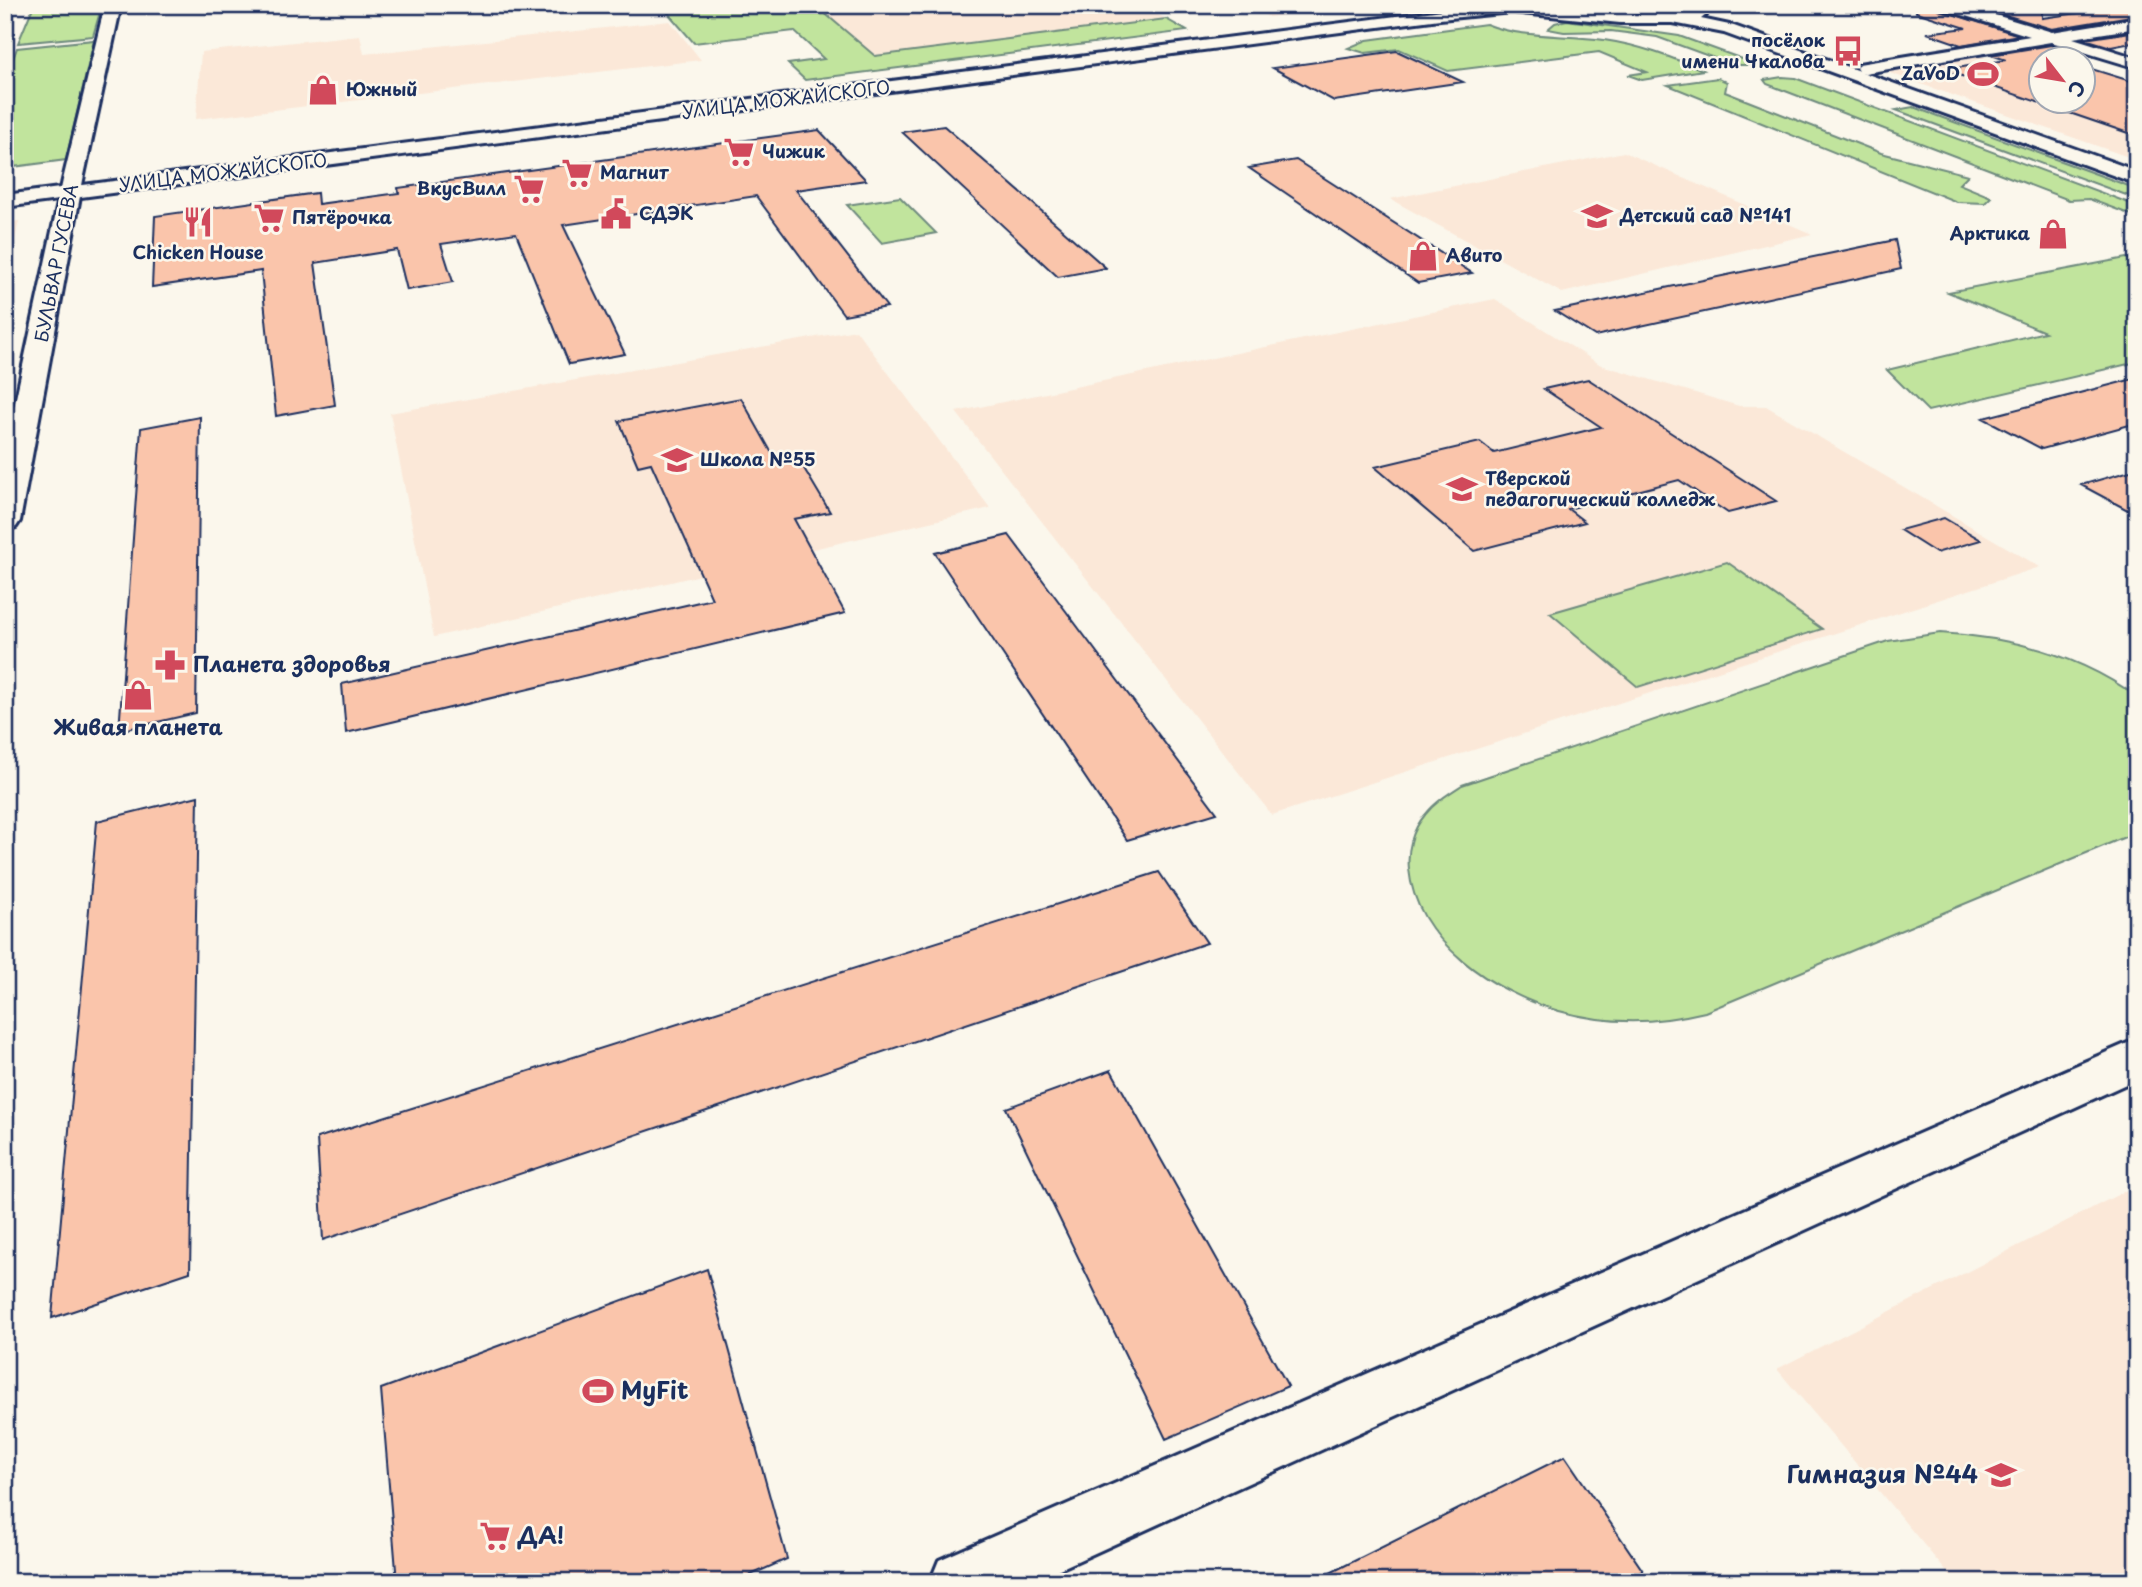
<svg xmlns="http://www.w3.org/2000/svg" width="2142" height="1587" font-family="'Playpen Sans',sans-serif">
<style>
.built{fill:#fbe8d8}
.green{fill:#c1e49d;stroke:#6e8a7e;stroke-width:2}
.building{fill:#fac5ab;stroke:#1b2f5e;stroke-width:2}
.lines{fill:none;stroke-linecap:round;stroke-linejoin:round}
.minor-casing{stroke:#1b2f5e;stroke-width:6}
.major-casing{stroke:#1b2f5e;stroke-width:6}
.minor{fill:#fbf7ec;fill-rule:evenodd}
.major{fill:#fbf7ec;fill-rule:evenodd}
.labels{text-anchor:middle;stroke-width:5;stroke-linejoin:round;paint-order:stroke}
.far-poi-label{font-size:18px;font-weight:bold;fill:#1b2f5e;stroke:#fbf7ec;text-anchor:start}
.far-street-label{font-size:18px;fill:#1b2f5e;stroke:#fbf7ec}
.poi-label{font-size:21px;font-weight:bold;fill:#1b2f5e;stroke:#fbf7ec;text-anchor:start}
.near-poi-label{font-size:24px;font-weight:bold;fill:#1b2f5e;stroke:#fbf7ec;text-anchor:start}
</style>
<rect width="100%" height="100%" fill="#fbf7ec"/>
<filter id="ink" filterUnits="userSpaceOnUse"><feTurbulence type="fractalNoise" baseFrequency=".0143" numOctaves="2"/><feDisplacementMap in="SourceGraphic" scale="14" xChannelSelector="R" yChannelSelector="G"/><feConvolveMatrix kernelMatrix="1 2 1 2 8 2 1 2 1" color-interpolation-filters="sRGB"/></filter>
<g filter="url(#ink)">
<!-- built -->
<path class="built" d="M815 5H1163L1146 8 1166 19 875 56Z
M1246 5H1349L1352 6 1269 17Z
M670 21 701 60 196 119 201 52 360 35 364 54Z
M1974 54 2040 76V102H2082L2137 107V160L1884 71Z
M1624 152 1812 234 1562 293 1390 199Z
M19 221 5 287V223Z
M1495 299 1601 365 1739 406H1766L2040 567 1272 815 956 412Z
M856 330 990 508 434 637 390 413Z
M2137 1185V1582H1955L1777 1369Z"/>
<!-- green -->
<path class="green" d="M48 5H102L93 36 18 43 33 7Z
M661 5H815L875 56 1166 19 1187 31 805 80 788 64 824 59 794 31 694 43Z
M1564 5H1707C1669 22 1603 15 1564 5Z
M1567 20 1679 36 1759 65H1733L1657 37 1611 31 1564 32 1548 29 1555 23Z
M1486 24C1523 39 1564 34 1604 40 1639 45 1670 57 1703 70L1642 80 1628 75 1647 72 1599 52 1448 71 1399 49 1365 53 1348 48 1367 40Z
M94 40 66 160 5 168V80L17 48Z
M1782 77 1795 78 2137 206V217L2089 199 2069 200 1767 84 1764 80Z
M1718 78 1727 82 1725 92 1881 153 1968 175 1959 184 1991 197 1985 203 1957 202 1668 85Z
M1913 107 2137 189V199L1896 110Z
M900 197 936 233 882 243 847 205Z
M2126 258 2137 263V362L1928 411 1887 370 2045 332 1948 292Z
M1727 562 1822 629 1638 687 1550 613Z
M1940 633C2010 637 2080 655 2137 697V832L1705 1012C1655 1024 1609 1025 1559 1011 1495 993 1416 942 1409 869 1407 850 1412 830 1425 815 1435 802 1448 794 1462 785L1888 641Z"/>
<!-- building -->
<path class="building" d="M1917 5H1936L1939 10 2019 35 1961 45 1927 33 1966 28 1916 12Z
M1972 5H2042V18L2121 7 2137 11V15L2052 29Z
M2137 31V42L2111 47 2085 39Z
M2051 45 2078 53 2053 57 2059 60H2040V102H2082V66L2137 83V136L1944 70 2006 60 1991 55Z
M1397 51 1463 82 1334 101 1273 68Z
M944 126 1037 207 1106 268 1058 277 902 132Z
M819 130 866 180 796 190 887 307 844 315 756 196 563 225 625 354 569 364 516 233 441 244 453 282 407 290 397 250 315 263 335 405 276 416 261 271 152 287 155 216 317 193 318 204 399 193 398 188Z
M1296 160 1472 273 1418 283 1249 168Z
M1895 240 1901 269 1595 336 1555 311Z
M2137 378V423L2042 449 1983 418Z
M1588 379 1776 501 1728 513 1679 480 1568 509 1585 522 1474 551 1375 467 1480 442 1494 453 1601 427 1544 389Z
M741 398 778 464 799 460 830 512 794 519 845 613 346 733 342 684 712 599 651 463 638 466 619 421Z
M200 417 196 713 119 731 141 428Z
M2137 469V515L2081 485Z
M1944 518 1981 540 1936 553 1900 530Z
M1009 535 1217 813 1127 840 935 553Z
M198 796 190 1272 52 1318 97 821Z
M1159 872 1207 943 323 1240 317 1138Z
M1111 1070 1288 1386 1166 1439 1006 1108Z
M707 1269 787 1559 735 1582H397L381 1389Z
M1565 1456 1643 1571 1623 1582H1312Z"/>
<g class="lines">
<!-- minor casing -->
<g class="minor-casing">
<path id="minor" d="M105 5H121L83 180 20 521 16 527 5 530V449L63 180Z
M1938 5H1962L2052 32 2137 18V28L2073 38 2137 58V68L2051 42 1865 73 1859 72 1856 68 1859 64 1865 63 2030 36 1940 8Z
M2137 1039V1079L1031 1582H930L939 1560Z"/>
</g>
<!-- major casing -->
<g class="major-casing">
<path id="major" d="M1482 5H1559L1639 14 1704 12 1706 15 1701 19 1734 26 2137 171V184L1724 33 1673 23H1620L1512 12 1440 19 5 207V195Z"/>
</g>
<!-- minor -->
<use href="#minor" class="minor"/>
<!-- major -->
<use href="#major" class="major"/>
</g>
</g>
<!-- icons -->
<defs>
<g id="bus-bare" transform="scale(2.415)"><path d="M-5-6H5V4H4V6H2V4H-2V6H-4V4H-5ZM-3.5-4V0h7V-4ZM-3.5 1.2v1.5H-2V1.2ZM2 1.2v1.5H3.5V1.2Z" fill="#d1495b" stroke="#fbf7ec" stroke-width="2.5" paint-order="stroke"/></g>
<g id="stadium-bare" transform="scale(2.415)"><path d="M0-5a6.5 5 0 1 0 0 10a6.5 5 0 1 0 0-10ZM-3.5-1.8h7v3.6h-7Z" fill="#d1495b" stroke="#fbf7ec" stroke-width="2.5" paint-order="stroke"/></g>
<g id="shop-bare" transform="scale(2.415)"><path d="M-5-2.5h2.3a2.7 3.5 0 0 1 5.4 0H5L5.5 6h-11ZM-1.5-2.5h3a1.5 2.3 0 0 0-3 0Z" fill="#d1495b" stroke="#fbf7ec" stroke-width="2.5" paint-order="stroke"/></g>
<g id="supermarket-bare" transform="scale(2.415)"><path d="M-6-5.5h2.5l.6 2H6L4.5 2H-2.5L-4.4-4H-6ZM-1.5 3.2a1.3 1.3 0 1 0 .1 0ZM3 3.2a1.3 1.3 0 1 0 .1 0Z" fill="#d1495b" stroke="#fbf7ec" stroke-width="2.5" paint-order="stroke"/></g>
<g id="civic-bare" transform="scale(2.415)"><path d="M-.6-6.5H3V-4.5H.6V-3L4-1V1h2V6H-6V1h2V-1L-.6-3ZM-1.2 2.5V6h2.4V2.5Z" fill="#d1495b" stroke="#fbf7ec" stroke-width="2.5" paint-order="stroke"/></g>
<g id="school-bare" transform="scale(2.415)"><path d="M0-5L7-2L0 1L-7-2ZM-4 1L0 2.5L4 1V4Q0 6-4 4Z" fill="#d1495b" stroke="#fbf7ec" stroke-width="2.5" paint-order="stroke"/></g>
<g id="restaurant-bare" transform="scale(2.415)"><path d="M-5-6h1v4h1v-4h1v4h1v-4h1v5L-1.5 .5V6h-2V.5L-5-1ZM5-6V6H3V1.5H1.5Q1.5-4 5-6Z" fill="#d1495b" stroke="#fbf7ec" stroke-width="2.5" paint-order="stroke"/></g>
<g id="university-bare" transform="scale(2.415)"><path d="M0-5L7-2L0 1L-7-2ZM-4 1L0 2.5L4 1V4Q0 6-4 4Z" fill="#d1495b" stroke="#fbf7ec" stroke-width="2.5" paint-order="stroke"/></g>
<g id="pharmacy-bare" transform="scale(2.415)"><path d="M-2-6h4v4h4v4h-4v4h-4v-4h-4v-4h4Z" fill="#d1495b" stroke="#fbf7ec" stroke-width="2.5" paint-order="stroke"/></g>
</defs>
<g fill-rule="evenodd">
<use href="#bus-bare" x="1848" y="51"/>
<use href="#stadium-bare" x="1983" y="74"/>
<use href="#shop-bare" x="323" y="90"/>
<use href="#supermarket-bare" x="739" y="152"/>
<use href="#supermarket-bare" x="577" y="173"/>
<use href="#supermarket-bare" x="529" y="189"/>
<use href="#civic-bare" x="616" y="214"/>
<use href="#school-bare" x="1597" y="216"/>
<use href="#supermarket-bare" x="269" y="218"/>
<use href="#restaurant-bare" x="198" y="222"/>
<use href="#shop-bare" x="2053" y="234"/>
<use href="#shop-bare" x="1423" y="256"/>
<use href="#school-bare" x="677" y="460"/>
<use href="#university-bare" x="1462" y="489"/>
<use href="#pharmacy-bare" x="170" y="665"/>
<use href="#shop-bare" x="138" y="695"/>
<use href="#stadium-bare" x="598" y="1391"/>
<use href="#school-bare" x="2001" y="1475"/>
<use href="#supermarket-bare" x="495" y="1536"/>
</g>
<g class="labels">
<!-- far-poi labels -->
<g class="far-poi-label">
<text x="1825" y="47" text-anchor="end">посёлок<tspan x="1825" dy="21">имени Чкалова</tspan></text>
<text x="1960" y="80" text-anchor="end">ZaVoD</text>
<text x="346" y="96">Южный</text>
<text x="762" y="158">Чижик</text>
<text x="600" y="179">Магнит</text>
<text x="506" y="195" text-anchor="end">ВкусВилл</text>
<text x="639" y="220">СДЭК</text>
<text x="1620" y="222">Детский сад №141</text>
<text x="292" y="224">Пятёрочка</text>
<text x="2030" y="240" text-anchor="end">Арктика</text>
<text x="198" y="259" text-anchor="middle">Chicken House</text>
<text x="1446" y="262">Авито</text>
<text x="700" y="466">Школа №55</text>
<text x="1485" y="485">Тверской<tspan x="1485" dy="21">педагогический колледж</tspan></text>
</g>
<!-- far-street labels -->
<g class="far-street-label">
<text transform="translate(786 100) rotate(-7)" y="6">УЛИЦА МОЖАЙСКОГО</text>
<text transform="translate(223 173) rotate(-7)" y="6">УЛИЦА МОЖАЙСКОГО</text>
<text transform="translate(57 263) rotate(-79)" y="6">БУЛЬВАР ГУСЕВА</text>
</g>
<!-- poi labels -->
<g class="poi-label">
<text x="193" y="672">Планета здоровья</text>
<text x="138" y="735" text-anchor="middle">Живая планета</text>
</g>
<!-- near-poi labels -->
<g class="near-poi-label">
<text x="621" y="1399">MyFit</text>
<text x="1978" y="1483" text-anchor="end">Гимназия №44</text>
<text x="518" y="1544">ДА!</text>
</g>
</g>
<!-- margin -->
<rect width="2142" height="1587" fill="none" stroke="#fbf7ec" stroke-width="28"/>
<rect x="14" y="14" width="2114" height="1559" fill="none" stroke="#1b2f5e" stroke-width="2.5" filter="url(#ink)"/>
<!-- north arrow -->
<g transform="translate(2062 80) rotate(121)"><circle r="33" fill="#fbf7ec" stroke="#a1a7b3" stroke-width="2"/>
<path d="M0-5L12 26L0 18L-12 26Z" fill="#d1495b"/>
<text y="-10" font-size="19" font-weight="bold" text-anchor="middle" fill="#1b2f5e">С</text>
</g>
</svg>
